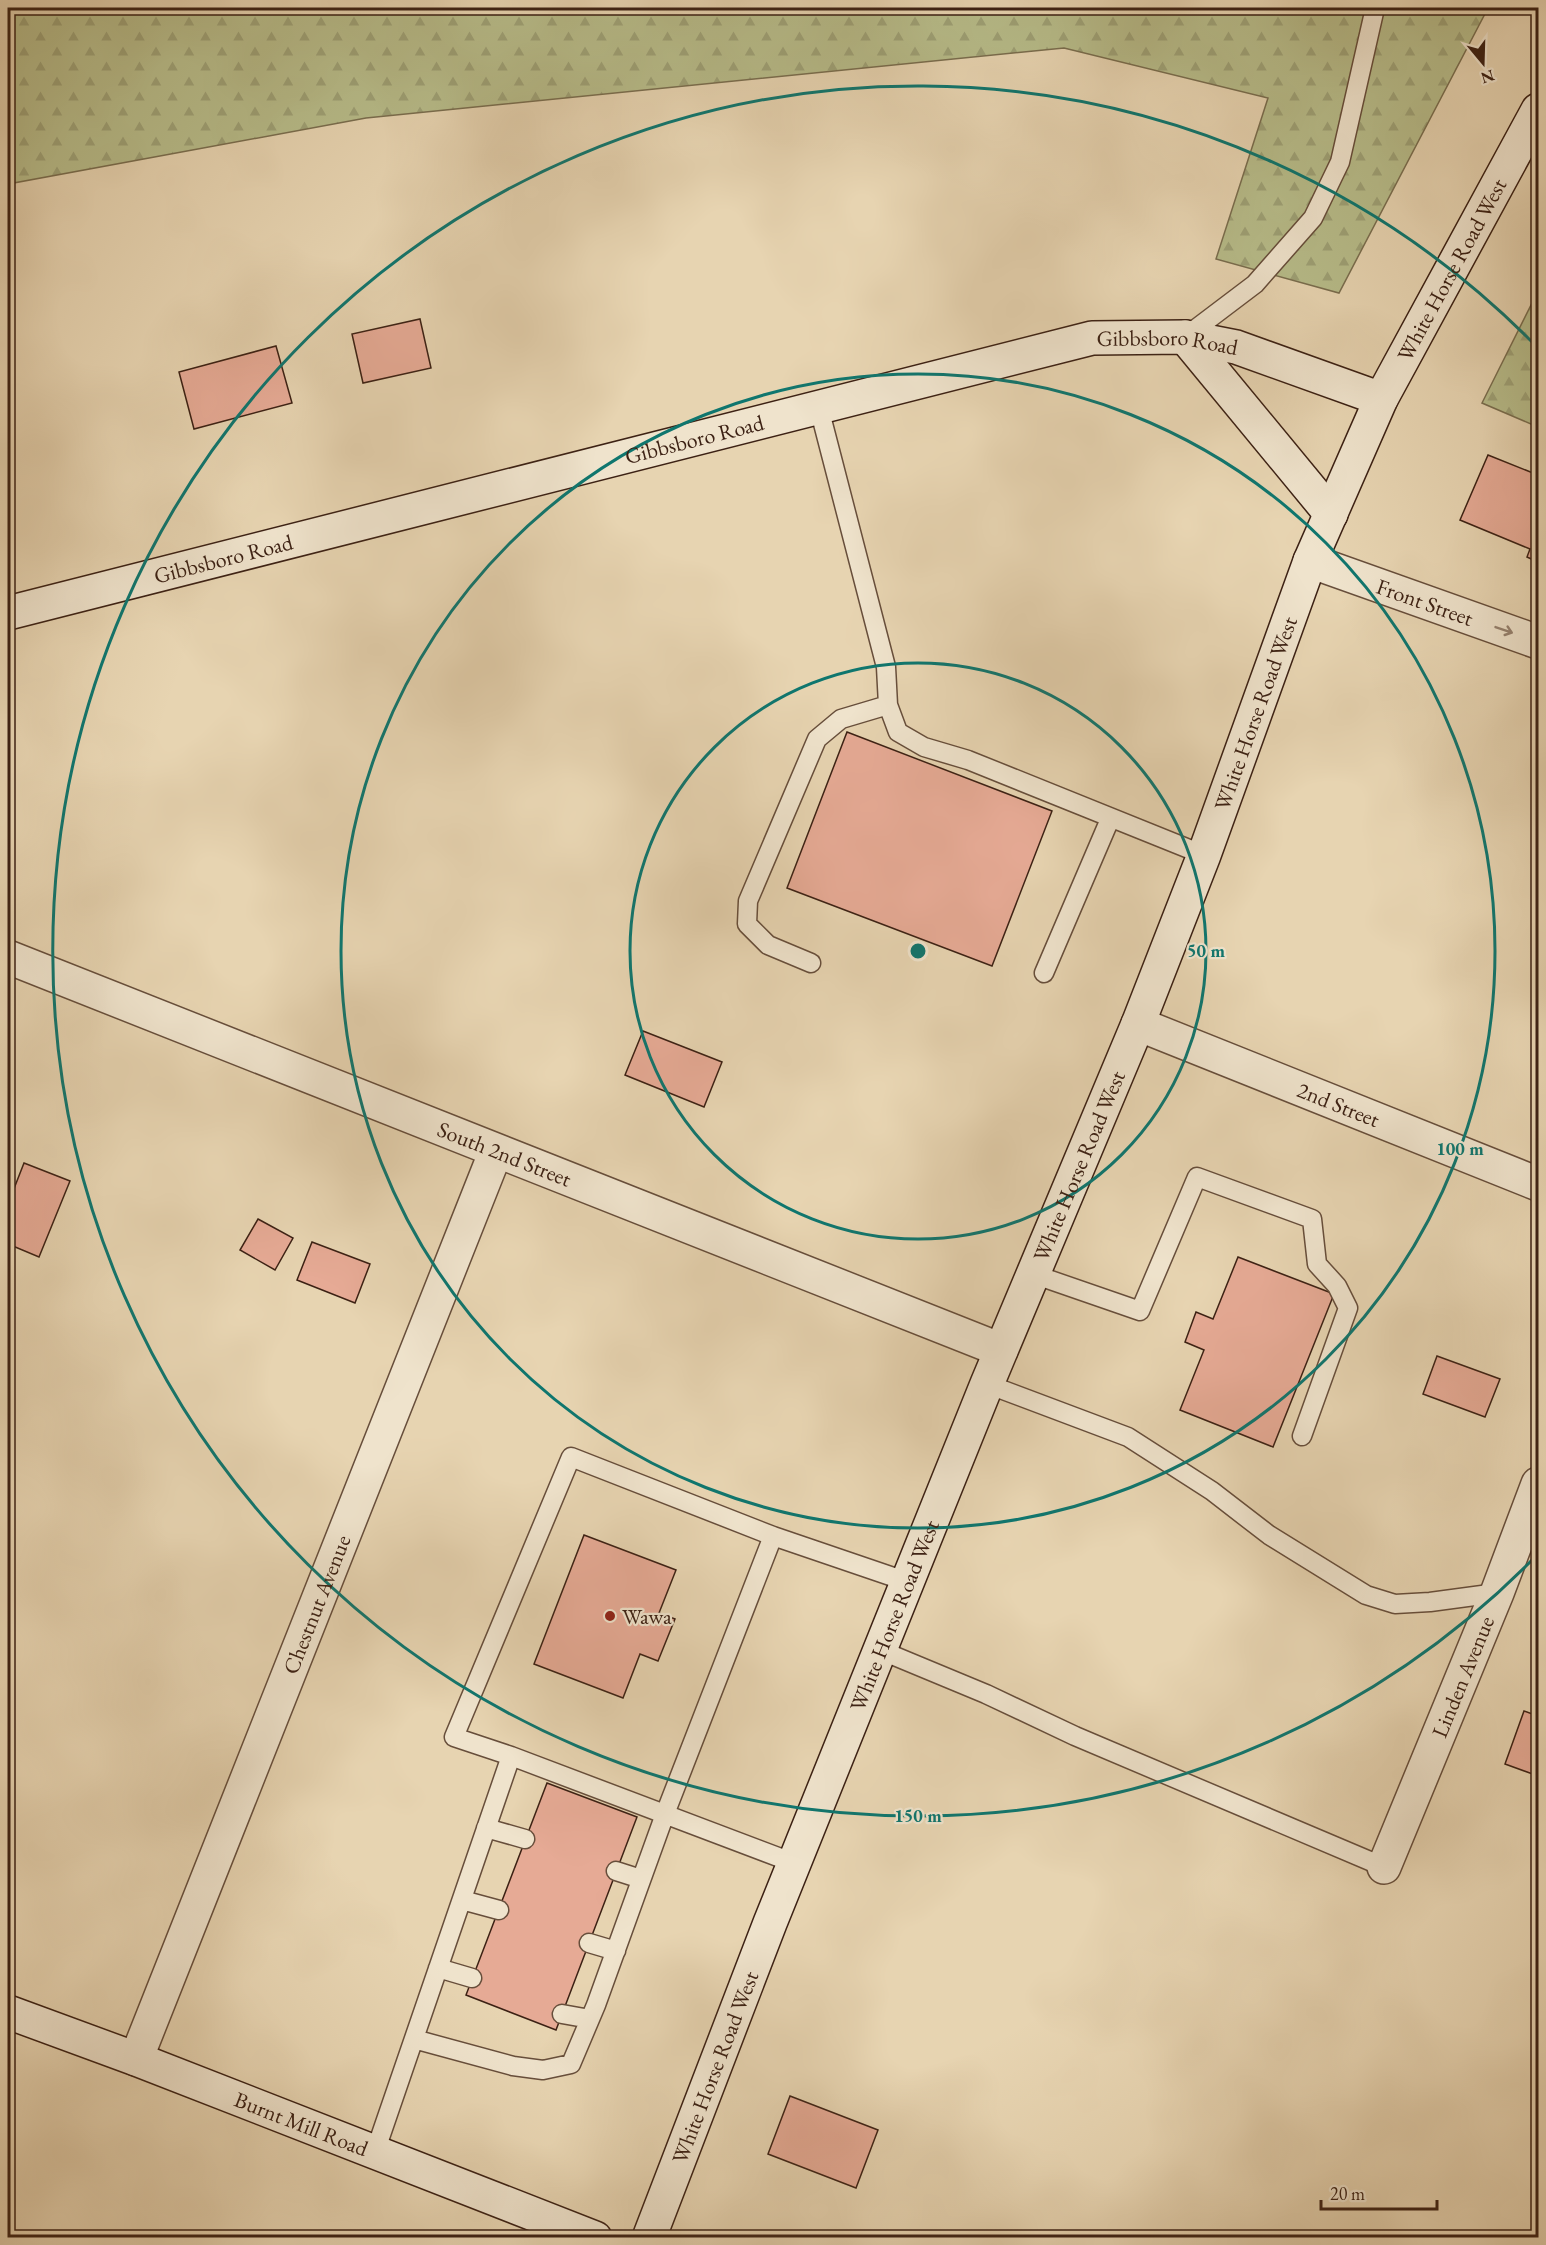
<svg xmlns="http://www.w3.org/2000/svg" width="1546" height="2245" font-family="'EB Garamond',serif">
<style>
.forest{fill:url(#forest-firs);stroke:#7a6e4f;stroke-width:1.5}
.building{fill:#e6aa95;stroke:#3c2114;stroke-width:1.5}
.lines{fill:none;stroke-linecap:round;stroke-linejoin:round}
.lane-casing{stroke:#674e3b;stroke-width:21}
.street-casing{stroke:#674e3b;stroke-width:36}
.secondary-casing{stroke:#3c2114;stroke-width:36}
.lane{stroke:#efe3cc;stroke-width:18}
.street{stroke:#efe3cc;stroke-width:33}
.secondary{stroke:#efe3cc;stroke-width:33}
.oneway{stroke:#968270}
.ring{fill:none;stroke:#0f766e;stroke-width:3}
.poi-dot{fill:#8f2418;stroke:#efe3cc;stroke-width:2}
.labels{text-anchor:middle;stroke-width:4.5;stroke-linejoin:round;paint-order:stroke}
.street-label{font-size:22px;fill:#3c2114;stroke:#efe3cc}
.poi-label{font-size:22px;fill:#3c2114;stroke:#efe3cc;text-anchor:start}
.centre{fill:#0f766e;stroke:#efe3cc;stroke-width:3}
.ring-label{font-size:18px;text-anchor:middle;font-weight:bold;fill:#0f766e;stroke:#efe3cc;stroke-width:4.5;stroke-linejoin:round;paint-order:stroke}
</style>
<defs>
<pattern id="forest-firs" width="22" height="20" patternUnits="userSpaceOnUse" patternTransform="scale(1.5)"><rect width="22" height="20" fill="#b7bc8a"/><path d="M5 1l3.5 6h-7zM16 11l3.5 6h-7z" fill="#9ea176"/></pattern>
</defs>
<rect width="100%" height="100%" fill="#e7d4b1"/>
<filter id="stains"><feTurbulence type="fractalNoise" baseFrequency=".00333" numOctaves="4"/><feColorMatrix values="0 0 0 0 .2 0 0 0 0 .09 0 0 0 0 .02 0 0 0 .5 -.17"/></filter>
<radialGradient id="worn" r=".72"><stop offset=".6" stop-color="#630" stop-opacity="0"/><stop offset="1" stop-color="#630" stop-opacity=".3"/></radialGradient>
<!-- forest -->
<path class="forest" d="M8 8H1488L1339 293 1216 259 1268 98 1064 48 366 118 8 184Z
M1538 291V427L1482 403Z"/>
<!-- building -->
<path class="building" d="M420 319 431 368 363 383 352 334Z
M276 346 292 403 194 429 179 372Z
M1488 455 1538 475V562L1527 557 1530 549 1460 520Z
M847 732 1052 811 992 966 787 888Z
M643 1031 722 1062 704 1107 625 1075Z
M24 1163 70 1181 39 1257 8 1244V1204Z
M258 1219 293 1238 275 1270 240 1250Z
M312 1242 370 1264 355 1303 297 1280Z
M1238 1257 1334 1294 1273 1447 1180 1410 1204 1350 1185 1342 1196 1312 1213 1319Z
M1437 1356 1500 1379 1485 1417 1423 1394Z
M584 1535 676 1570 659 1613 675 1619 658 1661 640 1654 623 1698 534 1664Z
M1524 1711 1538 1716V1776L1505 1764Z
M547 1783 637 1817 556 2030 466 1995Z
M790 2096 878 2130 856 2188 768 2154Z"/>
<g class="lines">
<!-- lane casing -->
<g class="lane-casing">
<path id="lane" d="M1185 337 1255 284 1313 218 1340 162 1375 8
M819 408 886 667 888 705 898 732 924 747 968 760 1204 855
M811 963 768 945 747 924 748 901 817 739 841 719 888 705
M1044 973 1110 819
M1033 1274 1140 1311 1197 1177 1312 1219 1317 1264 1337 1286 1348 1308 1302 1436
M987 1384 1128 1437 1212 1491 1269 1535 1366 1595 1395 1604 1430 1602 1497 1593
M880 1650 986 1694 1075 1736 1384 1867
M511 1756 794 1863
M486 1828 525 1839
M616 1871 641 1879
M462 1900 499 1910
M589 1943 616 1951
M438 1968 472 1978
M562 2014 590 2019
M414 2039 513 2066 543 2070 571 2064 596 2005 665 1814 773 1536 908 1582
M375 2152 511 1756 454 1737 571 1457 773 1536"/>
</g>
<!-- street casing -->
<g class="street-casing">
<g id="street">
<path id="s1" d="M1310 561 1538 642"/>
<path id="s2" d="M8 957 1001 1350"/>
<path id="s3" d="M1138 1024 1538 1184"/>
<path id="s4" d="M1384 1867 1497 1593 1538 1484"/>
<path id="s5" d="M136 2059 496 1151"/>
</g>
</g>
<!-- secondary casing -->
<g class="secondary-casing">
<g id="secondary">
<path d="M1185 337 1331 514"/>
<path id="s6" d="M8 613 1092 338 1185 337 1236 347 1381 399"/>
<path id="s7" d="M8 2012 136 2059 595 2238"/>
<path id="s8" d="M649 2238 770 1923 987 1384 1138 1024 1204 855 1310 561 1381 399 1538 110"/>
</g>
</g>
<!-- lane -->
<use href="#lane" class="lane"/>
<!-- street -->
<use href="#street" class="street"/>
<!-- secondary -->
<use href="#secondary" class="secondary"/>
</g>
<!-- one-way arrows -->
<defs><path id="oneway-shaft" d="M-6 0H5M1.5-3L5.5 0L1.5 3" fill="none" stroke-width="1.6" stroke-linecap="round" stroke-linejoin="round" transform="scale(1.5)"/></defs>
<use class="oneway" href="#oneway-shaft" transform="translate(1504 630) rotate(19)"/>
<!-- distance rings -->
<g class="ring">
<circle cx="918" cy="951" r="288"/>
<circle cx="918" cy="951" r="577"/>
<path d="M1535 1557A865 865 0 1 1 1535 345"/>
</g>
<!-- markers -->
<circle class="poi-dot" cx="610" cy="1616" r="6"/>
<g class="labels">
<!-- street labels -->
<g class="street-label">
<text dy="8" stroke="none"><textPath href="#s8" startOffset="2127">White Horse Road West</textPath></text>
<text dy="8" stroke="none"><textPath href="#s6" startOffset="1194">Gibbsboro Road</textPath></text>
<text dy="8" stroke="none"><textPath href="#s6" startOffset="708">Gibbsboro Road</textPath></text>
<text dy="8" stroke="none"><textPath href="#s6" startOffset="222">Gibbsboro Road</textPath></text>
<text dy="8" stroke="none"><textPath href="#s1" startOffset="122">Front Street</textPath></text>
<text dy="8" stroke="none"><textPath href="#s8" startOffset="1641">White Horse Road West</textPath></text>
<text dy="8" stroke="none"><textPath href="#s3" startOffset="216">2nd Street</textPath></text>
<text dy="8" stroke="none"><textPath href="#s2" startOffset="534">South 2nd Street</textPath></text>
<text dy="8" stroke="none"><textPath href="#s8" startOffset="1155">White Horse Road West</textPath></text>
<text dy="8" stroke="none"><textPath href="#s5" startOffset="489">Chestnut Avenue</textPath></text>
<text dy="8" stroke="none"><textPath href="#s8" startOffset="669">White Horse Road West</textPath></text>
<text dy="8" stroke="none"><textPath href="#s4" startOffset="206">Linden Avenue</textPath></text>
<text dy="8" stroke="none"><textPath href="#s8" startOffset="183">White Horse Road West</textPath></text>
<text dy="8" stroke="none"><textPath href="#s7" startOffset="314">Burnt Mill Road</textPath></text>
</g>
<!-- poi labels -->
<g class="poi-label">
<text x="622" y="1624">Wawa</text>
</g>
</g>
<circle cx="918" cy="951" r="9" class="centre"/>
<g class="ring-label">
<text x="1206" y="957">50 m</text>
<text x="1460" y="1155">100 m</text>
<text x="918" y="1822">150 m</text>
</g>
<!-- margin -->
<rect width="1546" height="2245" fill="none" stroke="#e7d4b1" stroke-width="30"/>
<rect x="9" y="9" width="1528" height="2227" fill="none" stroke="#3c2114" stroke-width="3"/>
<rect x="15" y="15" width="1516" height="2215" fill="none" stroke="#3c2114" stroke-width="1.5"/>
<!-- north arrow -->
<g transform="translate(1483 63) rotate(161)" stroke="#efe3cc" stroke-width="4.5" paint-order="stroke">
<path d="M0-4.5L10 22L0 15L-10 22Z" fill="#3c2114"/>
<text y="-9" font-size="16" font-weight="bold" text-anchor="middle" fill="#3c2114">N</text>
</g>
<!-- scale -->
<path d="M1321 2200v9h116v-9" fill="none" stroke="#3c2114" stroke-width="3"/>
<text x="1330" y="2200" font-size="18" fill="#3c2114" stroke="#efe3cc" stroke-width="4.5" paint-order="stroke">20 m</text>
<rect width="100%" height="100%" filter="url(#stains)"/>
<rect width="100%" height="100%" fill="url(#worn)"/>
</svg>
